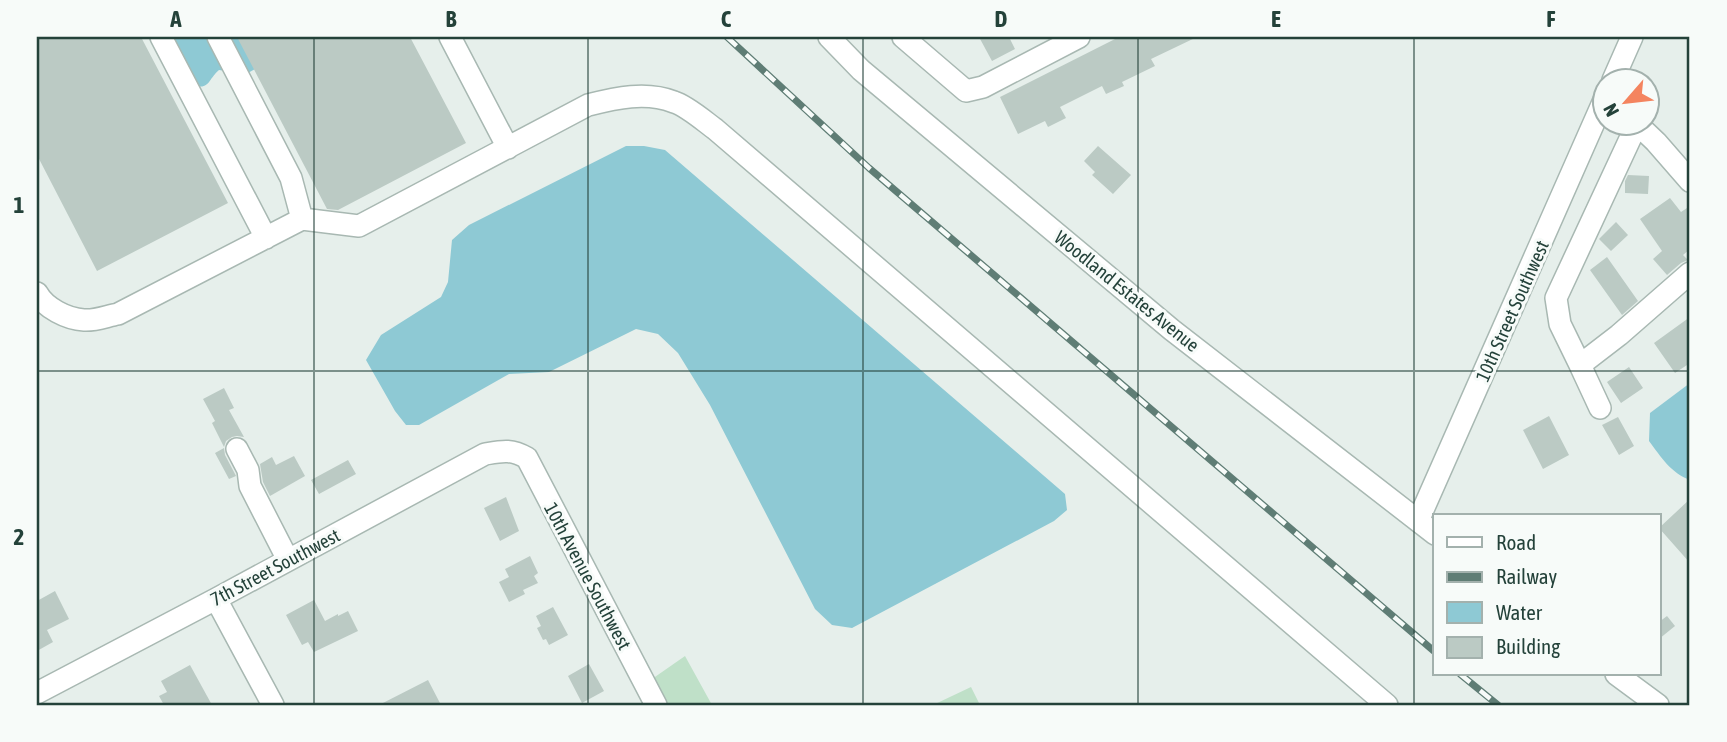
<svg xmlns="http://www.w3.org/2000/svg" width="1727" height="742" font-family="'Asap Condensed',sans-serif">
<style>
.green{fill:#bfe0c8}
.water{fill:#8ec9d4}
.building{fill:#bbcac4}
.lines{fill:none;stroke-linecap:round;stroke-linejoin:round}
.minor-casing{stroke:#a8b8b2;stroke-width:24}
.minor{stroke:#fff;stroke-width:21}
.rail-casing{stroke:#5f7d75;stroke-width:7}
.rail{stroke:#f7fbf9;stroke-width:4.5;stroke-dasharray:13;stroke-linecap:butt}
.grid{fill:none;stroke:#24423a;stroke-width:2;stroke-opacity:0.55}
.labels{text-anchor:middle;stroke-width:6;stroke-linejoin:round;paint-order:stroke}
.street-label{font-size:19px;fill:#24423a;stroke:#f7fbf9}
.neatline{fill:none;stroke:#24423a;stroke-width:2.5}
.grid-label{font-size:23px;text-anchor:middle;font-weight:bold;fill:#24423a}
</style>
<rect width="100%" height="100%" fill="#e6efeb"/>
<!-- green -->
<path class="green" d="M685 656 712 705H666L652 679Z
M971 687 980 705H933Z"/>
<!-- water -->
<path class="water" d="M156 37H303L268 62 246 74 219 70C206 82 211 89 191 86Z
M626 146H644L665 150 1065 494 1067 510 1054 521 852 628 832 625 815 609 710 405 678 353 658 334 636 329 549 372 509 374 419 425H406L395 411 366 360 381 335 441 297 448 282 452 240 469 225Z
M1690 383V480C1671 473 1661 457 1649 441L1650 413Z"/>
<!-- building -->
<path class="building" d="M37 37H141L228 203 97 271 37 155Z
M237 37H410L466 143 338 210 327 209Z
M979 37H1009L1015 49 992 61Z
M1119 37H1197L1151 59 1155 66 1122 82 1124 86 1106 94 1102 86 1060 107 1066 118 1048 127 1045 121 1018 134 1000 97Z
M1098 146 1131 175 1113 194 1092 175 1095 172 1084 161Z
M1628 175 1649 176 1648 194 1625 193V181Z
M1670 198 1681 212 1690 206V249L1683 255 1688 260 1681 263 1667 275 1653 259 1662 251 1640 219Z
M1616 222 1628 235 1611 251 1599 239Z
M1607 257 1638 301 1622 315 1590 270Z
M1690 317V363L1675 373 1654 343Z
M1629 367 1643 388 1621 403 1607 382Z
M224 388 234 408 229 410 244 437 237 436 232 437 226 441 224 447 212 423 215 421 203 399Z
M1549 416 1569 455 1543 469 1523 430Z
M1618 417 1634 446 1619 455 1602 425Z
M224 448 225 455 235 474 236 476 229 479 215 453Z
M294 456 305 476 270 496 263 482 260 464 272 457 276 465Z
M348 460 356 474 319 494 311 480Z
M506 497 519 531 500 541 484 508Z
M1690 499V563L1659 528Z
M530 556 538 573 534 576 538 583 523 590 525 594 509 602 499 582 509 577 505 569Z
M55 591 69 619 47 630 53 642 37 651V601Z
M314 600 325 621 338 614V616L348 611 358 631 314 652 308 642 302 645 286 615Z
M553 607 568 635 549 645 546 639 543 640 537 628 541 626 536 616Z
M1667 616 1675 626 1659 639V622Z
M589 664 604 691 582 703 568 676Z
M190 665 212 705H164L159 696 167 692 161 681Z
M428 680 441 705H379Z"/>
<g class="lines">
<!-- minor casing -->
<g class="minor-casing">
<path id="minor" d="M161 37 266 238
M218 37 291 178 302 219
M450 37 508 148
M829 37 861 70 1172 330 1435 534
M903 37 966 91 983 87 1079 37
M1613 80 1632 37
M1635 122 1656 142 1690 181
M37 293C45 308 67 319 84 320 95 321 107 316 118 314L302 219 359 226 588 105C616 98 646 91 674 102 687 106 704 121 715 129L1387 705
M1580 365 1560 324 1556 298 1637 124
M1600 408 1580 365 1619 335 1690 273
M237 449 248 470 250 486 288 560
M1418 521 1604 100
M216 599 273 705
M1616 674 1658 705
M37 693 216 599 485 454C503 451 511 449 527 458L656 705"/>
</g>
<!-- minor -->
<use href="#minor" class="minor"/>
<!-- rail casing -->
<g class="rail-casing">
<path id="rail" d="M727 37 869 168 1435 652
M1460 674 1498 705"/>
</g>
<!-- rail -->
<use href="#rail" class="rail"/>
</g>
<!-- grid -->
<path class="grid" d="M314 37V705M588 37V705M863 37V705M1138 37V705M1414 37V705M37 371H1690"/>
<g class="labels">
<!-- street labels -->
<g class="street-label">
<text transform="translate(1127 291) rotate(39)" y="7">Woodland Estates Avenue</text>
<text transform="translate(1512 311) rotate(-66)" y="7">10th Street Southwest</text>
<text transform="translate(275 567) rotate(-28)" y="7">7th Street Southwest</text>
<text transform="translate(588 576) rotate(62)" y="7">10th Avenue Southwest</text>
</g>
</g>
<!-- border -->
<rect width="1727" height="742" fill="none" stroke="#f7fbf9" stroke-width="77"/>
<!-- legend -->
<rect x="1433" y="514" width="228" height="161" fill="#f7fbf9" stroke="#a3b1ad" stroke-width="2"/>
<rect x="1447" y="537" width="35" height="10" fill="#ffffff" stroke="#a3b1ad" stroke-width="2"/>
<text x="1496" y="550" font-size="21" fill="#24423a">Road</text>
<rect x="1447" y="572" width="35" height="10" fill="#5f7d75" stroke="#a3b1ad" stroke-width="2"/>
<text x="1496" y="584" font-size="21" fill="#24423a">Railway</text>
<rect x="1447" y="602" width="35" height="21" fill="#8ec9d4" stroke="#a3b1ad" stroke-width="2"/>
<text x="1496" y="620" font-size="21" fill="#24423a">Water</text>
<rect x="1447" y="637" width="35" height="21" fill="#bbcac4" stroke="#a3b1ad" stroke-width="2"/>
<text x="1496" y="654" font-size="21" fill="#24423a">Building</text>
<!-- north arrow -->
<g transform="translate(1626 102) rotate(242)"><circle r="33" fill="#f7fbf9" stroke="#a3b1ad" stroke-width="2"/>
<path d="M0-5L12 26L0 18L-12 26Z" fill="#f4845f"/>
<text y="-10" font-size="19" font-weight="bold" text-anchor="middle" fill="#24423a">N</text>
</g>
<rect x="38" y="38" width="1650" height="666" class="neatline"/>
<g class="grid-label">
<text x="176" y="27">A</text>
<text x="451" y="27">B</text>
<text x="726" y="27">C</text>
<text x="1001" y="27">D</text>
<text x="1276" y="27">E</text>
<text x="1551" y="27">F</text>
<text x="19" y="213">1</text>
<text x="19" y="545">2</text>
</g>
</svg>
